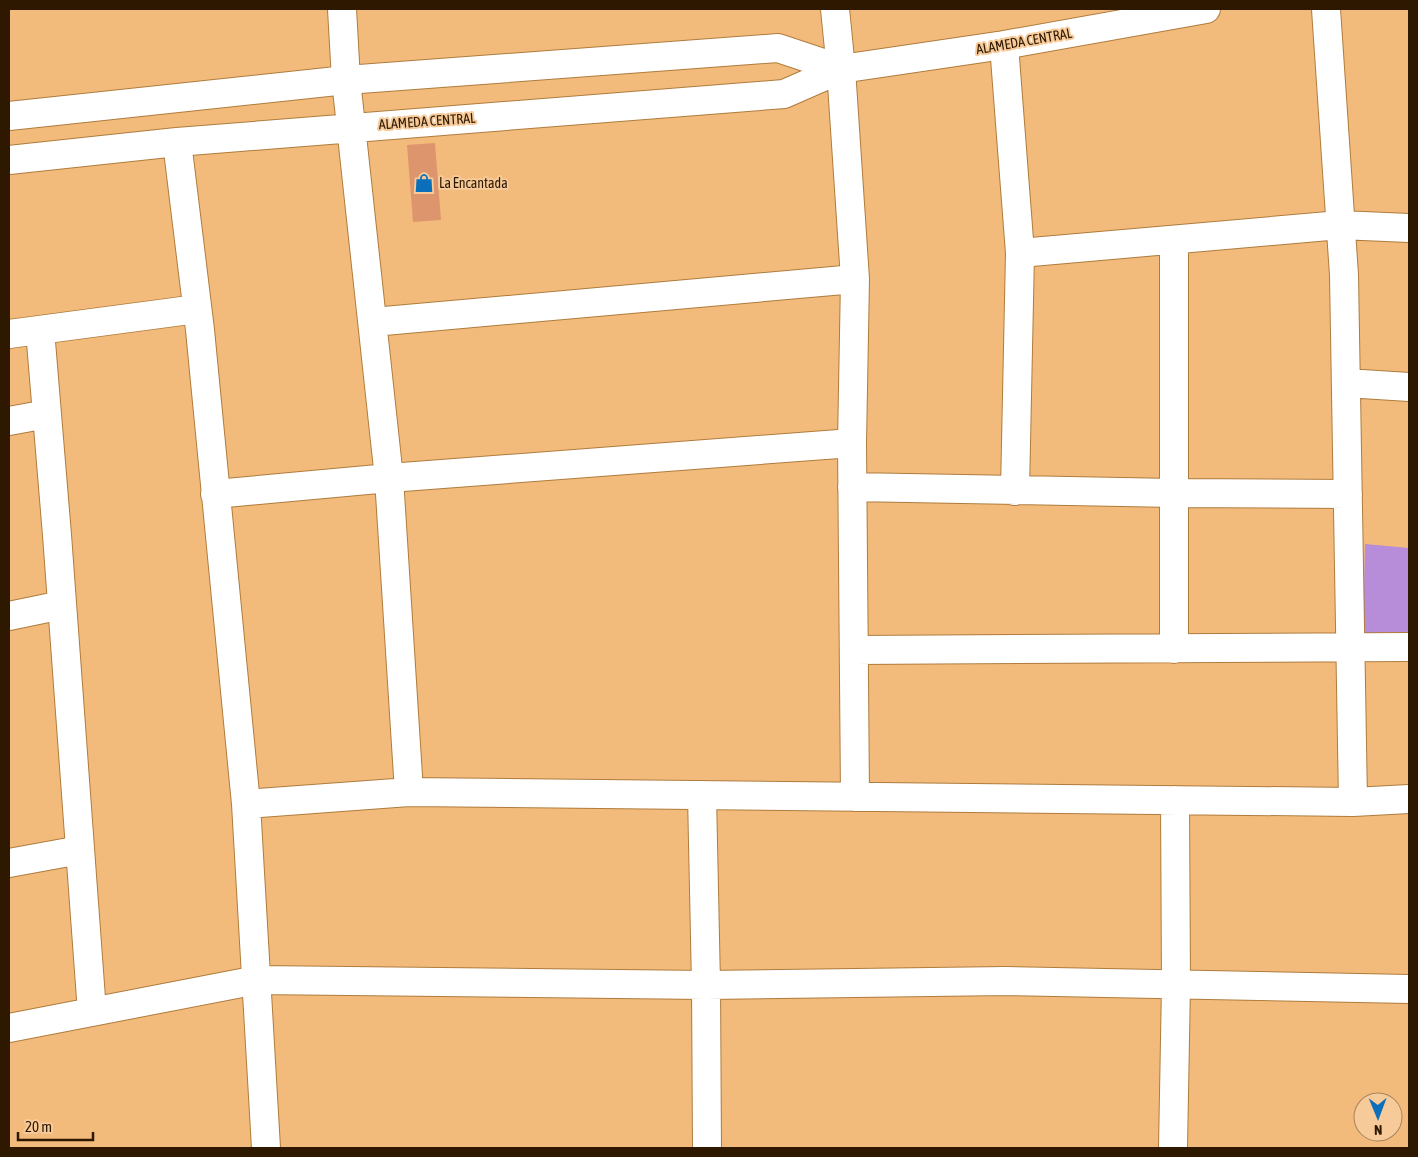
<svg xmlns="http://www.w3.org/2000/svg" width="1418" height="1157" font-family="'Asap Condensed',sans-serif">
<style>
.green{fill:#b78cd8}
.building{fill:#dd956d}
.lines{fill:none;stroke-linecap:round;stroke-linejoin:round}
.minor-casing{stroke:#af7c3d;stroke-width:30}
.minor{stroke:#fff;stroke-width:28}
.labels{text-anchor:middle;stroke-width:4;stroke-linejoin:round;paint-order:stroke}
.street-label{font-size:14px;fill:#2e1900;stroke:#f7ca99}
.poi-label{font-size:14px;fill:#2e1900;stroke:#f7ca99;text-anchor:start}
</style>
<rect width="100%" height="100%" fill="#f2bb7c"/>
<!-- green -->
<path class="green" d="M1365 544 1409 548V638H1363Z"/>
<!-- building -->
<path class="building" d="M435 143 441 220 413 222 407 145Z"/>
<g class="lines">
<!-- minor casing -->
<g class="minor-casing">
<path id="minor" d="M342 9 346 80 389 478 409 792
M835 9 841 69 855 279 852 443 855 797
M1326 9 1344 275 1353 802
M1004 45 1020 253 1015 491
M9 116 346 80 778 48 841 69
M177 142 200 330 246 804 266 1148
M9 160 177 142 784 94 841 69 1004 45 1206 9
M1020 253 1340 225 1409 228
M373 322 855 279
M40 330 57 535 92 1012
M9 334 197 309
M1346 383 1409 387
M9 421 47 414
M852 487 1174 493 1348 494
M215 494 389 478 852 443
M9 616 62 605
M1174 649V240
M854 650 1409 647
M702 795 706 985 707 1148
M246 804 409 792 1353 802 1409 799
M9 863 80 850
M9 1028 257 980 706 985 1006 981 1409 989
M1173 1148 1176 985 1175 800"/>
</g>
<!-- minor -->
<use href="#minor" class="minor"/>
</g>
<!-- icons -->
<defs>
<g id="shop-bare" transform="scale(1.5)"><path d="M-5-2.5h2.3a2.7 3.5 0 0 1 5.4 0H5L5.5 6h-11ZM-1.5-2.5h3a1.5 2.3 0 0 0-3 0Z" fill="#0b6fbb" stroke="#f7ca99" stroke-width="2.5" paint-order="stroke"/></g>
</defs>
<g fill-rule="evenodd">
<use href="#shop-bare" x="424" y="183"/>
</g>
<g class="labels">
<!-- street labels -->
<g class="street-label">
<text transform="translate(1024 41) rotate(-10)" y="5">ALAMEDA CENTRAL</text>
<text transform="translate(427 121) rotate(-4)" y="5">ALAMEDA CENTRAL</text>
</g>
<!-- poi labels -->
<g class="poi-label">
<text x="439" y="188">La Encantada</text>
</g>
</g>
<!-- border -->
<rect width="1418" height="1157" fill="none" stroke="#2e1900" stroke-width="20"/>
<!-- north arrow -->
<g transform="translate(1378 1117) rotate(179)"><circle r="24" fill="#f7ca99" stroke="#a7835c"/>
<path d="M0-4L9 19L0 12L-9 19Z" fill="#0b6fbb"/>
<text y="-8" font-size="14" font-weight="bold" text-anchor="middle" fill="#2e1900">N</text>
</g>
<!-- scale -->
<path d="M18 1132v8h75v-8" fill="none" stroke="#2e1900" stroke-width="2.5"/>
<text x="25" y="1132" font-size="15" fill="#2e1900" stroke="#f7ca99" stroke-width="4" paint-order="stroke">20 m</text>
</svg>
